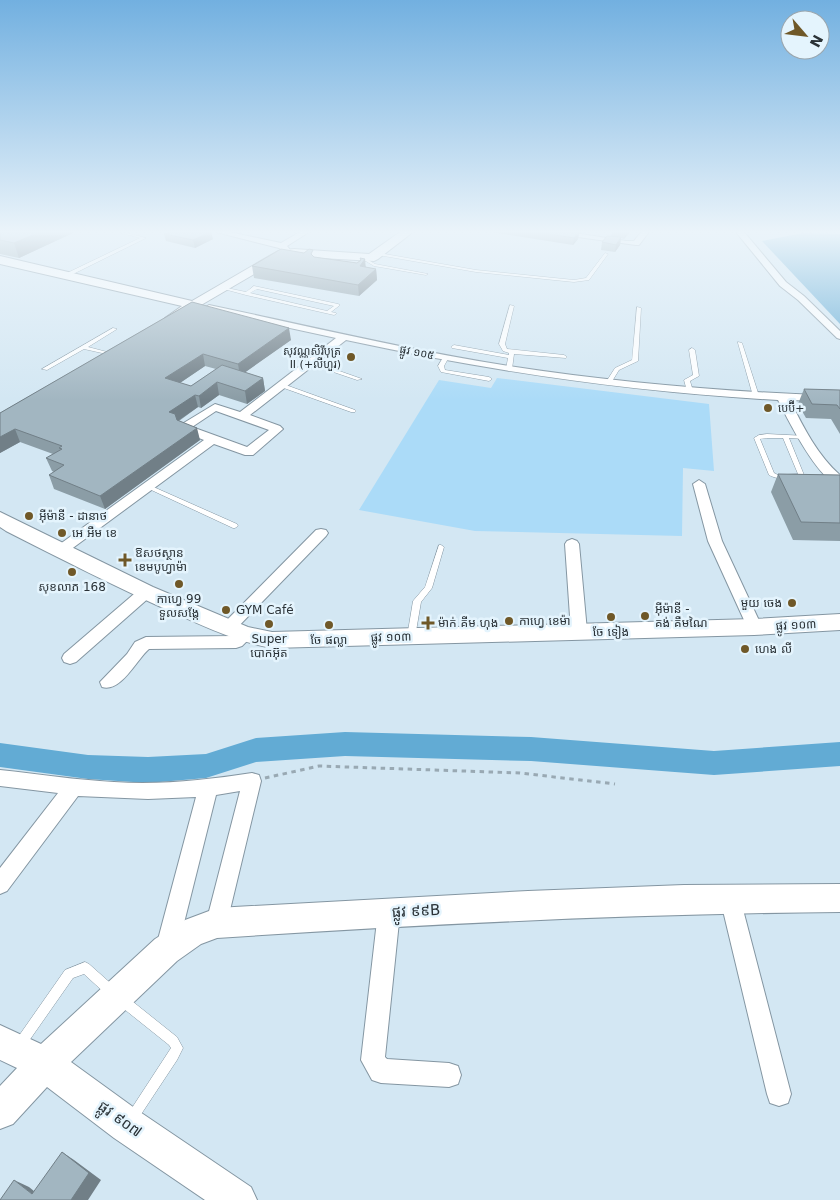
<svg xmlns="http://www.w3.org/2000/svg" width="840" height="1200" font-family="'DejaVu Sans','Noto Sans Khmer',sans-serif">
<style>
.green{fill:#abdbf8}
.water{fill:#62abd4}
.lines{fill:none;stroke-linecap:round;stroke-linejoin:round}
.river{fill:#62abd4;fill-rule:evenodd}
.lane-casing{stroke:#8496a2;stroke-width:1}
.street-casing{stroke:#8496a2;stroke-width:2}
.secondary-casing{stroke:#8496a2;stroke-width:2}
.path{stroke:#99a9b3;stroke-width:3;stroke-dasharray:4.5 4.5;stroke-linecap:butt}
.lane{fill:#fff;fill-rule:evenodd}
.street{fill:#fff;fill-rule:evenodd}
.secondary{fill:#fff;fill-rule:evenodd}
.wall{fill:#8b9da6;fill-rule:evenodd}
.shaded-wall{fill:#717f87}
.building{fill:#a2b6c1;stroke:#717f87}
.poi-dot{fill:#6f5828;stroke:#e4f4fd;stroke-width:2}
.labels{text-anchor:middle;stroke-width:5;stroke-linejoin:round;paint-order:stroke}
.far-poi-label{font-size:11px;fill:#2a3237;stroke:#e4f4fd;text-anchor:end}
.far-street-label{font-size:11px;fill:#2a3237;stroke:#e4f4fd}
.poi-label{font-size:12px;fill:#2a3237;stroke:#e4f4fd;text-anchor:start}
.street-label{font-size:12px;fill:#2a3237;stroke:#e4f4fd}
.near-street-label{font-size:15px;fill:#2a3237;stroke:#e4f4fd}
</style>
<rect width="100%" height="100%" fill="#d3e7f3"/>
<!-- green -->
<path class="green" d="M497 378 709 404 714 471 683 468 682 536 475 531 359 510 439 380 491 388Z"/>
<!-- water -->
<path class="water" d="M803 233 840 234V324L762 241Z"/>
<g class="lines">
<!-- river -->
<path class="river" d="M345 732 531 737 714 751 840 742V766L714 775 531 761 345 756 256 762 206 778 148 783 88 779 0 767V743L88 755 148 757 206 754 256 738Z"/>
<!-- lane casing -->
<g class="lane-casing">
<path id="lane" d="M118 232H123L146 238 69 276H65V274L140 238Z
M379 253 476 270 574 280 586 278 605 253 608 254 589 280 574 282 476 272 378 255V253Z
M365 258 375 264 428 274 426 275 374 266 364 260 363 259Z
M254 286 338 304 340 305 331 312 336 313V314L334 315 246 295 220 288 222 287 246 292ZM257 289 334 306 327 311 250 293Z
M510 305 514 306 505 344 507 349 564 355 567 357 566 358 514 354 512 369 509 371 506 369 508 358 452 348 451 347 454 345 509 355V353L503 351 499 344Z
M637 307 641 308 638 361 619 370 611 383H607L606 382 615 368 632 360Z
M113 328 117 329 88 347 111 353V355L84 349 47 370 42 369Z
M738 342 742 343 759 396 758 397H754L753 396 738 343Z
M692 348 695 350 699 376 690 381 693 391 690 393 687 391 684 380 693 375 689 350Z
M444 356 449 357 444 366 445 370 489 377 492 379 489 381 441 372 438 366Z
M310 362H314L362 379 357 380 310 364Z
M283 384 355 410 356 411 355 412H351L281 387 280 386Z
M767 434 807 436V438L805 439 789 438 804 475C796 482 778 480 769 475L754 438 759 435ZM767 438H783L798 474 778 475 774 473 760 439Z
M149 485 237 524 238 526 235 528H233L147 488 146 487Z
M439 545H441L444 547 432 588 421 602 415 637 414 639H408L407 637 413 601 425 587Z
M85 962 89 964 116 988 118 992 116 996 112 998 108 996 84 974 73 978 24 1048 20 1050 16 1048 14 1044 16 1040 65 970Z
M123 995 127 997 177 1037 183 1048 177 1060 136 1122 132 1124 128 1122 126 1118 128 1114 171 1048 169 1045 119 1005 117 1001 119 997Z"/>
</g>
<!-- street casing -->
<g class="street-casing">
<path id="street" d="M216 232H229L281 243 300 232H309L287 246 291 251 287 253 279 248Z
M552 232H568L626 241H634L641 232H649L639 245H636L556 234Z
M736 232H744L786 282 804 296 840 331V339L837 338 798 300 780 286Z
M209 305C309 326 408 350 509 366 619 383 729 392 840 396V402L790 400C803 427 818 456 840 475V486C818 480 788 420 778 400 632 392 489 371 346 340L250 415 280 426 283 429 253 455H245L214 444 66 553H56L54 550 56 547 204 440 181 431 179 429 182 424 215 404 240 412 336 338 206 310 204 308ZM216 411 269 430 247 447 192 427Z
M699 480 705 484 722 541 762 627 759 631 754 633 749 631 708 541 693 484Z
M321 529 326 530 328 533 326 536 233 632 228 634 223 632 220 628 223 624 316 530Z
M572 539 577 541 579 544 587 631 585 635 579 637 573 635 571 631 565 544 567 541Z
M146 587 151 588 153 592 151 596 76 662 70 664 64 662 62 658 64 654 141 588Z
M245 629 251 631 253 635 242 646 236 648 149 649C137 659 121 693 102 687L100 682 127 654 135 642 146 637 233 636Z
M0 770C38 774 76 780 114 782 161 785 206 780 252 773L259 775 261 781 225 931 217 934 209 931 206 923 240 791 216 795 178 947 175 955 167 958 159 955 156 947 196 797 148 799 78 796 7 891 0 894V868L58 793 0 786Z
M730 888 737 891 740 898 791 1094 788 1103 779 1106 770 1103 767 1094 720 898 723 891Z
M389 902 396 905 400 912 385 1057 387 1059 449 1063 458 1066 461 1075 458 1084 449 1087 381 1083 372 1080 361 1060 378 912 382 905Z"/>
</g>
<!-- secondary casing -->
<g class="secondary-casing">
<path id="secondary" d="M400 232H413L378 259 374 261 285 256 172 322 165 318 182 306 0 264V256L192 301 278 251 294 249 369 254Z
M0 512 153 587 248 627 272 632 754 619 840 614V630L754 635 272 648C234 641 206 627 172 612 116 587 61 559 6 531L0 527Z
M840 884V912C632 914 425 924 217 938L201 944 177 961 71 1062 140 1112 251 1187 257 1200H205L114 1138 47 1087 13 1124 0 1129V1086L17 1068 0 1060V1025L41 1044 155 939 185 920 217 908 528 891 684 885Z"/>
</g>
<!-- path -->
<path class="path" d="M265 778 319 766 520 773 615 784"/>
<!-- lane -->
<use href="#lane" class="lane"/>
<!-- street -->
<use href="#street" class="street"/>
<!-- secondary -->
<use href="#secondary" class="secondary"/>
</g>
<!-- wall -->
<path class="wall" d="M0 232H75L19 258 0 254Z
M490 232H585L584 233 579 232 578 239 573 245Z
M612 232H630L624 239 621 238 620 245 615 252 601 250 602 242 611 236Z
M164 234 213 239 195 248 166 241Z
M314 257 357 263 360 261V258L366 267 376 269 377 280 359 296 254 278 252 266Z
M192 302 291 340 245 372 263 378 265 391 247 404 219 395 201 408 198 407 179 421 200 440 105 509 54 489 49 475 54 472 52 471 46 458 53 454 20 442 0 453V413ZM205 366 216 369 191 386 180 383Z
M804 389 840 390V434L831 419 806 418 798 404Z
M778 474 840 475V541L793 540 771 492Z"/>
<!-- shaded-wall -->
<path class="shaded-wall" d="M40 232H75L19 258 14 243Z
M211 232 213 239 195 248 193 240Z
M579 232 578 239 573 245 574 238Z
M626 232H630L624 239Z
M621 237 620 245 615 252 616 245Z
M365 259 366 270 360 266Z
M376 269 377 280 359 296 358 285Z
M289 328 291 340 240 376 238 364Z
M203 354 205 366 168 391 165 378Z
M263 378 265 391 247 404 245 391Z
M217 382 219 395 201 408 199 396Z
M195 395 198 407 172 425 169 412Z
M197 428 200 440 105 509 100 496Z
M15 429 20 442 0 453V437Z
M62 1152 74 1160 101 1180 88 1200H71Z
M14 1180 29 1187 45 1200 32 1194Z"/>
<!-- building -->
<path class="building" d="M0 232H40L14 243 0 240Z
M170 232H211L193 240 164 234Z
M535 232H579L574 238Z
M607 236 621 237 616 245 602 242Z
M281 249 304 253 309 249 313 250 311 254 314 257 357 263 361 260 360 258 365 259 360 266 376 269 358 285 252 266Z
M192 302 289 328 238 364 203 354 165 378 191 386 222 365 263 378 245 391 217 382 199 396 195 395 169 412 175 414 177 420 197 428 100 496 49 475 64 465 46 458 62 449 59 448 62 446 15 429 0 437V413Z
M804 389 840 390V409L837 405 812 404Z
M778 474 840 475V523L801 522Z
M62 1152 89 1173 71 1200H0L14 1180 32 1194Z"/>
<!-- sky -->
<linearGradient id="sky" x2="0" y2="1"><stop stop-color="#72b0e0"/><stop offset="0.58" stop-color="#ebf4fa"/><stop offset="1" stop-color="#ebf4fa" stop-opacity="0"/></linearGradient>
<rect width="840" height="400" fill="url(#sky)"/>
<!-- markers -->
<g class="poi-dot">
<circle cx="351" cy="357" r="5"/>
<circle cx="768" cy="408" r="5"/>
<circle cx="29" cy="516" r="5"/>
<circle cx="62" cy="533" r="5"/>
<path d="M122.5 552.5h5v5h5v5h-5v5h-5v-5h-5v-5h5z"/>
<circle cx="72" cy="572" r="5"/>
<circle cx="179" cy="584" r="5"/>
<circle cx="792" cy="603" r="5"/>
<circle cx="226" cy="610" r="5"/>
<circle cx="645" cy="616" r="5"/>
<circle cx="611" cy="617" r="5"/>
<circle cx="509" cy="621" r="5"/>
<path d="M425.5 615.5h5v5h5v5h-5v5h-5v-5h-5v-5h5z"/>
<circle cx="269" cy="624" r="5"/>
<circle cx="329" cy="625" r="5"/>
<circle cx="745" cy="649" r="5"/>
</g>
<g class="labels">
<!-- far-poi labels -->
<g class="far-poi-label">
<text x="341" y="355">សុវណ្ណសិរីបុត្រ<tspan x="341" dy="13">II (+លីហួរ)</tspan></text>
<text x="778" y="412" text-anchor="start">បេប៊ី+</text>
</g>
<!-- far-street labels -->
<g class="far-street-label">
<text transform="translate(417 352) rotate(11)" y="4">ផ្លូវ ១០៥</text>
</g>
<!-- poi labels -->
<g class="poi-label">
<text x="39" y="520">អ៊ីម៉ានី - ដានាថ</text>
<text x="72" y="537">អេ អឹម ខេ</text>
<text x="135" y="557">ឱសថស្ថាន<tspan x="135" dy="14">ខេមបូហ្វាម៉ា</tspan></text>
<text x="72" y="591" text-anchor="middle">សុខលាភ 168</text>
<text x="179" y="603" text-anchor="middle">កាហ្វេ 99<tspan x="179" dy="14">ទួលសង្កែ</tspan></text>
<text x="782" y="607" text-anchor="end">មួយ ចេង</text>
<text x="655" y="613">អ៊ីម៉ានី -<tspan x="655" dy="14">គង់ គឹមណៃ</tspan></text>
<text x="236" y="614">GYM Café</text>
<text x="519" y="625">កាហ្វេ ខេម៉ា</text>
<text x="438" y="627">ម៉ាក់ គីម ហុង</text>
<text x="611" y="636" text-anchor="middle">ចែ ទៀង</text>
<text x="269" y="643" text-anchor="middle">Super<tspan x="269" dy="14">បោកអ៊ុត</tspan></text>
<text x="329" y="644" text-anchor="middle">ចែ ផល្លា</text>
<text x="755" y="653">ហេង លី</text>
</g>
<!-- street labels -->
<g class="street-label">
<text transform="translate(796 625) rotate(-3)" y="4">ផ្លូវ ១០៣</text>
<text transform="translate(391 637) rotate(-2)" y="4">ផ្លូវ ១០៣</text>
</g>
<!-- near-street labels -->
<g class="near-street-label">
<text transform="translate(416 911) rotate(-3)" y="5">ផ្លូវ ៩៩B</text>
<text transform="translate(120 1119) rotate(36)" y="5">ផ្លូវ ៩០៧</text>
</g>
</g>
<!-- north arrow -->
<g transform="translate(805 35) rotate(118)"><circle r="24" fill="#e4f4fd" stroke="#9aa6ae"/>
<path d="M0-4L9 19L0 12L-9 19Z" fill="#6f5828"/>
<text y="-8" font-size="14" font-weight="bold" text-anchor="middle" fill="#2a3237">N</text>
</g>
</svg>
